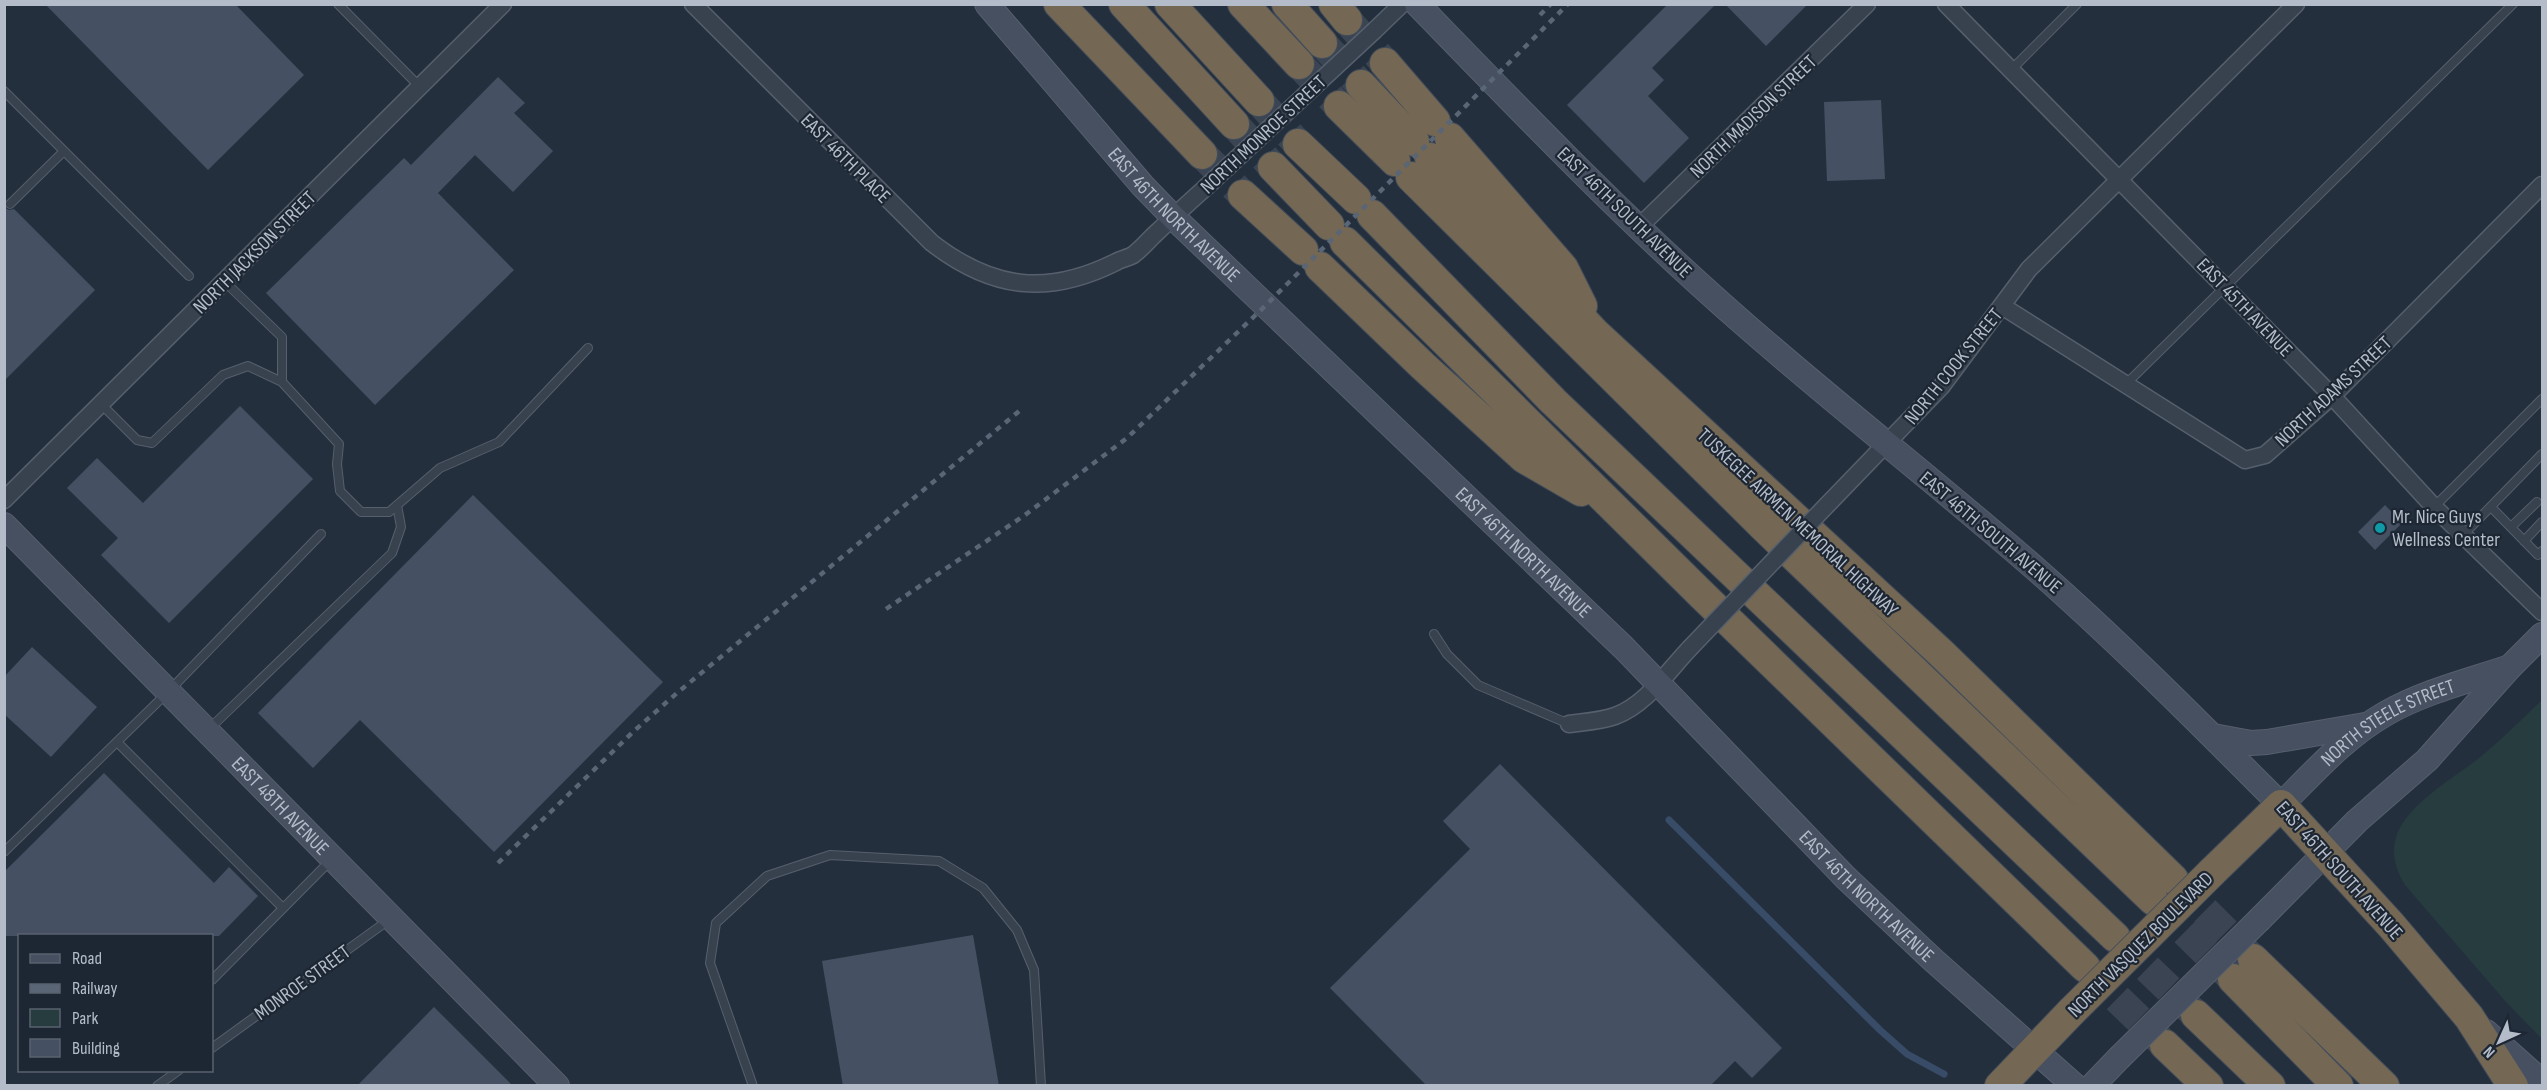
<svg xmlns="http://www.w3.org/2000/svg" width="2547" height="1090" font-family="'Sofia Sans Condensed',sans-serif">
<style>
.green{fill:#263c3f}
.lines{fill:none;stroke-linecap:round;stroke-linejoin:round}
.stream{stroke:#394c67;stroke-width:7}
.building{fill:#455162}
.highway-tunnel{stroke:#3a4453;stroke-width:30;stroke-dasharray:30 15;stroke-linecap:butt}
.lane-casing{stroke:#565f6c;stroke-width:10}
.street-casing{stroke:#565f6c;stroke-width:19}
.secondary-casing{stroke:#565f6c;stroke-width:26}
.highway-casing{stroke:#434c59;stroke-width:32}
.lane{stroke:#38414e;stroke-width:8}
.street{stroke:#38414e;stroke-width:16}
.secondary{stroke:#465061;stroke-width:24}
.highway{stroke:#746855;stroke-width:30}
.rail{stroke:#5a6575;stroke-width:4.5;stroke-dasharray:6 6;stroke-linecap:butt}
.street-bridge-casing{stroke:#565f6c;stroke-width:19;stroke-linecap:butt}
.secondary-bridge-casing{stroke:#565f6c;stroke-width:26;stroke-linecap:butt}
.highway-bridge-casing{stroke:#434c59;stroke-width:32;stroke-linecap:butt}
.street-bridge{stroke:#38414e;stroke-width:16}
.secondary-bridge{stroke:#465061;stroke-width:24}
.highway-bridge{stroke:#746855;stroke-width:30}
.culture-dot{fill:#0f9aa8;stroke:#1d2633;stroke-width:2}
.labels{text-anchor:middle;stroke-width:4.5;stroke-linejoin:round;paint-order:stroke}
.street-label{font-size:20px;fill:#b4bcc9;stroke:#1d2633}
.poi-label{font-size:20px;fill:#b4bcc9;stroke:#1d2633;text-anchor:start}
</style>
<rect width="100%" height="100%" fill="#242f3e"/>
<!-- green -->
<path class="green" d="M2542 700V1039L2507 1003 2405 885C2395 869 2390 850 2398 832 2412 800 2458 776 2484 754 2504 737 2523 718 2542 700Z"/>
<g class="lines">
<!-- stream -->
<path class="stream" d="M1669 820 1880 1030 1907 1054 1944 1074"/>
</g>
<!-- building -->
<path class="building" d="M45 4H235L304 75 208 170Z
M1668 4H1716L1652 68 1664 80 1648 96 1689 138 1644 183 1567 105Z
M1725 4H1808L1766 46Z
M498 77 525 103 514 113 553 151 513 192 475 155 438 193 514 270 375 405 266 293 404 158 411 165Z
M1881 100 1885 179 1827 181 1824 102Z
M4 207 9 210 14 209 95 290 4 381Z
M240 406 313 479 169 623 101 555 118 538 67 488 97 458 143 503Z
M473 495 663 682 494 852 360 720 313 768 258 713Z
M2385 505 2402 523 2375 550 2358 532Z
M32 647 97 707 51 757 4 714V677Z
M1500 764 1782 1048 1752 1078 1735 1061 1710 1086H1427L1330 988 1470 849 1443 821Z
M104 773 214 883 229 867 258 896 219 936H4V872Z
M973 935 999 1086H843L822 961Z
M434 1007 513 1086H357Z"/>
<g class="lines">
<!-- highway-tunnel -->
<path class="highway-tunnel" d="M1347 20 1385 63
M1322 43 1361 85
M1299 64 1339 106
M1259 101 1298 144
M1234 124 1273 167
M1202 154 1243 195
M2173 879 2253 959
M2153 900 2233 979
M2115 937 2196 1015
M2085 967 2165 1045"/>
<!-- lane casing -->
<g class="lane-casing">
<path id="lane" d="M338 4 420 87
M2011 70 2077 4
M4 91 189 276
M10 204 64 151
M224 281 282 337V382
M2126 384 2513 4
M101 404 137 440 152 443 223 375 248 366 282 382 339 444 337 464 340 491 361 512H389L440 468 499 442 588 348
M2434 507 2542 399
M2491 507 2538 555 2542 551
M2511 527 2537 502
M2463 535 2542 454
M2524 541 2542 522
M1434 634 1447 654 1478 685 1569 724
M208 730 392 553 401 527 397 505
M117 742 283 908
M4 852 169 691 321 534
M212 980 331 860
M212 1048 390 919
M157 1086 179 1070
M753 1086 710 963 716 923 767 876 830 855 939 861 983 888 1017 930 1034 970 1041 1086"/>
</g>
<!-- street casing -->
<g class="street-casing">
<path id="street" d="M693 4 932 243C993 290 1048 296 1116 262 1121 259 1128 258 1133 255 1140 250 1147 242 1153 236 1170 220 1187 204 1204 189
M1946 4 2332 396 2434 507 2542 612
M1375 30 1402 4
M1639 227 1867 4
M2002 306 2245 460 2265 455 2332 396 2542 185
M4 500 503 4
M1828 504 1941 387 2029 269 2296 4
M1569 724C1584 722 1601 721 1615 716 1646 705 1668 671 1690 648"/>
</g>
<!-- secondary casing -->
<g class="secondary-casing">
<g id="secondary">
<path id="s1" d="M987 4 1143 186 1173 217 1624 648 1846 878 1932 959 2075 1086"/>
<path id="s2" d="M1417 4C1523 113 1629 224 1743 323 1840 408 1941 486 2038 571 2122 645 2201 725 2281 805 2313 773 2345 737 2385 714 2423 692 2468 681 2510 667"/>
<path id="s3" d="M4 525 557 1086"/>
<path d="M2213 736 2251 743 2267 742 2365 725"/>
<path d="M2260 919 2357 821 2427 760 2510 667 2542 635"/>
<path d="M2486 1032 2542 1082"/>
<path d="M2092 1086 2119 1058"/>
</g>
</g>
<!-- highway casing -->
<g class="highway-casing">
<path id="highway" d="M1059 4 1202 154
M1124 4 1234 124
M1170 4 1259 101
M1243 4 1299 64
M1287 4 1322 43
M1334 4 1347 20
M1385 63 1435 121
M1361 85 1414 141
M1339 106 1395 161
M1450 138 1563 268 1582 306
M1298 144 1356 199
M1430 158 1595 333 1941 653 2173 879
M1273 167 1329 225
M1411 177 1765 528 2153 900
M1243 195 1303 250
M1372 215 1553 401 2115 937
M1345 242 1701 594 2085 967
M1320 267 1423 366 1524 458 1581 491
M2212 872 2281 805 2391 925 2469 1017 2513 1086
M2253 959 2384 1086
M2233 979 2338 1086
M2196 1015 2270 1086
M2165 1045 2208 1086
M2000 1086 2071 1012"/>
</g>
<!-- lane -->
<use href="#lane" class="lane"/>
<!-- street -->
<use href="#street" class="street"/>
<!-- secondary -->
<use href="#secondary" class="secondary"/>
<!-- highway -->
<use href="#highway" class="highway"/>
<!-- rail -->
<path class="rail" d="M1540 15 1551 4
M886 609 1025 515 1127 438 1265 306 1568 4
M498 863 634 731 677 693 1023 408"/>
<!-- street-bridge casing -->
<g class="street-bridge-casing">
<path id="street-bridge" d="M1204 189 1375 30
M1690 648 1828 504"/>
</g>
<!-- secondary-bridge casing -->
<g class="secondary-bridge-casing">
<path id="secondary-bridge" d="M2119 1058 2260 919"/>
</g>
<!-- highway-bridge casing -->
<g class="highway-bridge-casing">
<path id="highway-bridge" d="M2071 1012 2212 872"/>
</g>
<!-- street-bridge -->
<use href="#street-bridge" class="street-bridge"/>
<!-- secondary-bridge -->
<use href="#secondary-bridge" class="secondary-bridge"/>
<!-- highway-bridge -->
<use href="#highway-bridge" class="highway-bridge"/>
</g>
<!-- markers -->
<circle class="culture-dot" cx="2380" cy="528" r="6"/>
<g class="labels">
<!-- street labels -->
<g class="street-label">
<text transform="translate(1753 116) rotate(-44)" y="7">NORTH MADISON STREET</text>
<text transform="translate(1263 134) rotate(-43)" y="7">NORTH MONROE STREET</text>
<text transform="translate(846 158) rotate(45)" y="7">EAST 46TH PLACE</text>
<text transform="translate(1625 212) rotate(44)" y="7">EAST 46TH SOUTH AVENUE</text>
<text dy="7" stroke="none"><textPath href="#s1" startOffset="282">EAST 46TH NORTH AVENUE</textPath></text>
<text transform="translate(254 252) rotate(-45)" y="7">NORTH JACKSON STREET</text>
<text transform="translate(2245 307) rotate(46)" y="7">EAST 45TH AVENUE</text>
<text transform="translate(1953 366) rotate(-51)" y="7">NORTH COOK STREET</text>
<text transform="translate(2333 391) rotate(-43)" y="7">NORTH ADAMS STREET</text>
<text transform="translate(1798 522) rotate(43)" y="7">TUSKEGEE AIRMEN MEMORIAL HIGHWAY</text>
<text transform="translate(1991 532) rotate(40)" y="7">EAST 46TH SOUTH AVENUE</text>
<text dy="7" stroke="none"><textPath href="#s1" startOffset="768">EAST 46TH NORTH AVENUE</textPath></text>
<text dy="7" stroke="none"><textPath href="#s2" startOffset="1316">NORTH STEELE STREET</textPath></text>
<text dy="7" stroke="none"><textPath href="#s3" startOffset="394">EAST 48TH AVENUE</textPath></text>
<text transform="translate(2340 870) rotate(48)" y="7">EAST 46TH SOUTH AVENUE</text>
<text dy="7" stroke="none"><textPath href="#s1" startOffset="1254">EAST 46TH NORTH AVENUE</textPath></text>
<text transform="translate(2140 944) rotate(-45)" y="7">NORTH VASQUEZ BOULEVARD</text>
<text transform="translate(302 982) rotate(-36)" y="7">MONROE STREET</text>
</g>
<!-- poi labels -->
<g class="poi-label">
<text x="2392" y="523">Mr. Nice Guys<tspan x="2392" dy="23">Wellness Center</tspan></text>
</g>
</g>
<!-- border -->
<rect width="2547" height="1090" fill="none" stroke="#b4bcc9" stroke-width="12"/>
<!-- legend -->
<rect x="18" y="934" width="195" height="138" fill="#1d2633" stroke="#59626f" stroke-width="1.5"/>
<rect x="30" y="954" width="30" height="9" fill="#465061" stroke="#59626f" stroke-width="1.5"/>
<text x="72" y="964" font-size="18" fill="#b4bcc9">Road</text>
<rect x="30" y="984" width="30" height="9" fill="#5a6575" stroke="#59626f" stroke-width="1.5"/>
<text x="72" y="994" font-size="18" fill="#b4bcc9">Railway</text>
<rect x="30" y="1009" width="30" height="18" fill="#263c3f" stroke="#59626f" stroke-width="1.5"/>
<text x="72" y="1024" font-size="18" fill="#b4bcc9">Park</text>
<rect x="30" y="1039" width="30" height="18" fill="#455162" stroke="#59626f" stroke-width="1.5"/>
<text x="72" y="1054" font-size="18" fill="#b4bcc9">Building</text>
<!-- north arrow -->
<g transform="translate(2499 1042) rotate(225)" stroke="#1d2633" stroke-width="4.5" paint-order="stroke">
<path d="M0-4.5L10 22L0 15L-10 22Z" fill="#b4bcc9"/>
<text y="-9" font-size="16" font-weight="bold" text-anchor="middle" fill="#b4bcc9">N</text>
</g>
</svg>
